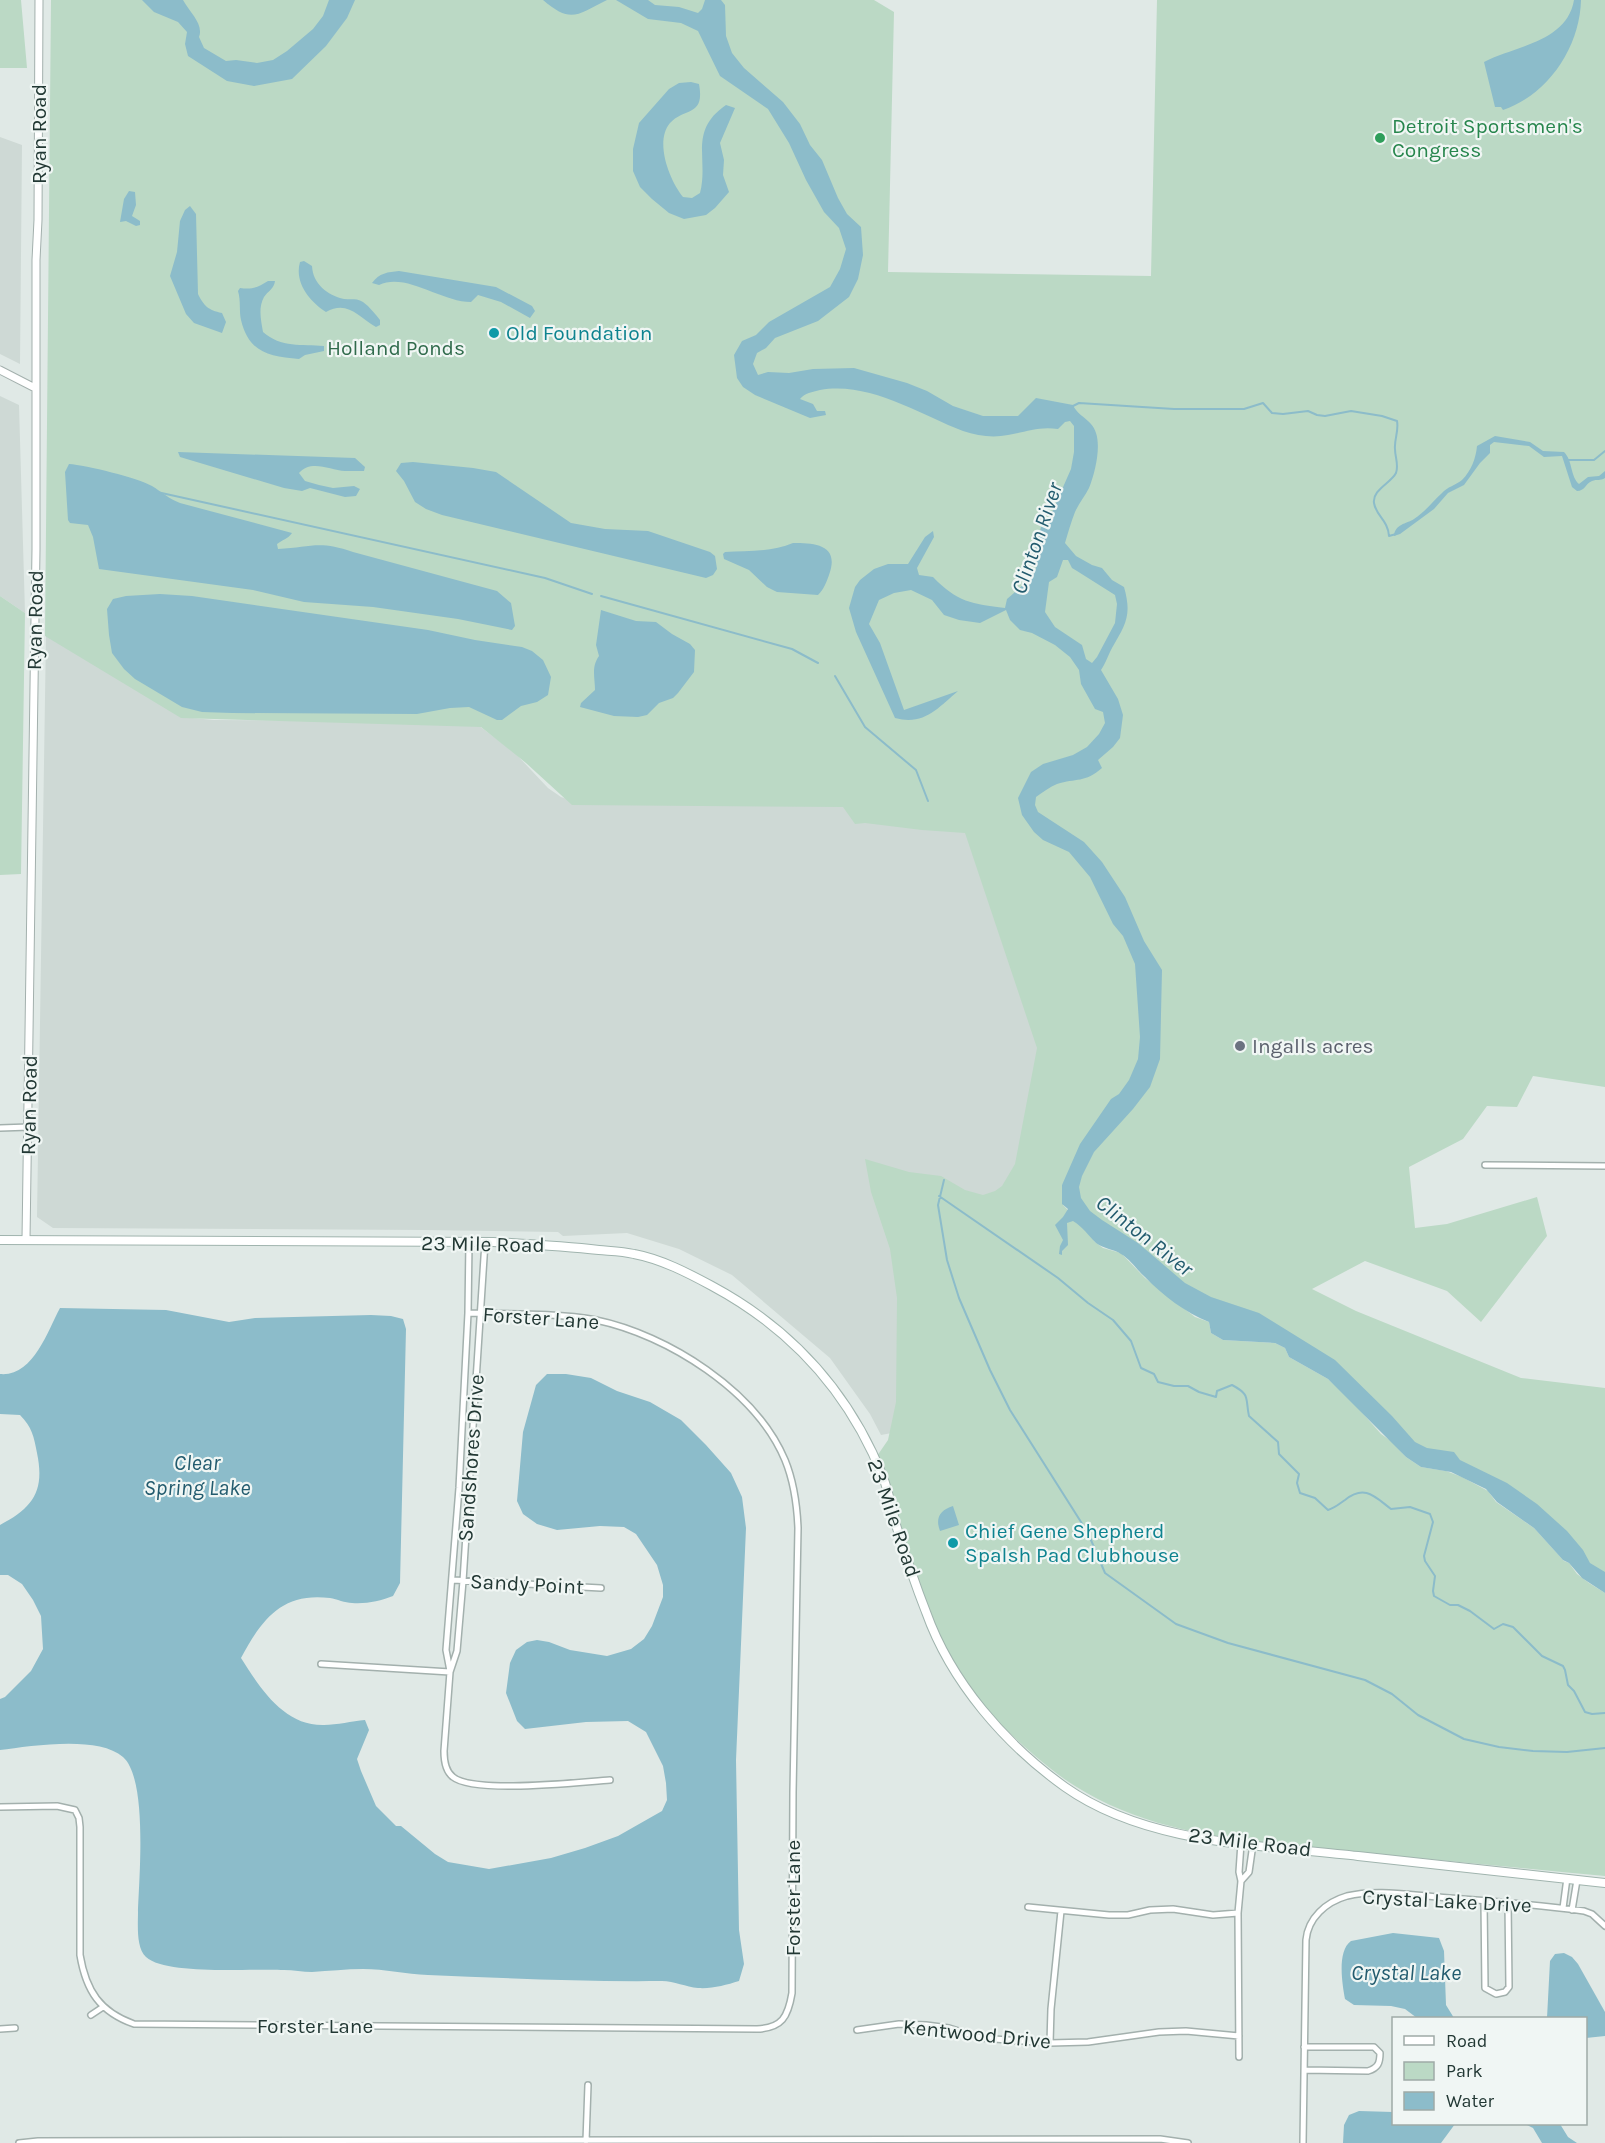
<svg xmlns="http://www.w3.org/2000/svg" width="1605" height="2143" font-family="Karla,sans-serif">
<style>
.built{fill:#ced9d5}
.green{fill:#bbd9c5}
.water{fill:#8cbcca;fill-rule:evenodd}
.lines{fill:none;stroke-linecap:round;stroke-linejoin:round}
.stream{stroke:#8cbcca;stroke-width:2}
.minor-casing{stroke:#a3b0ad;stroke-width:8}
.tertiary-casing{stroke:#a3b0ad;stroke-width:9}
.secondary-casing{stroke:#a0b4ae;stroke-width:10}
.minor{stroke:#fff;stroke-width:5}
.tertiary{stroke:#fff;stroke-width:7}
.secondary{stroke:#fff;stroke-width:8}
.leisure-dot{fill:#2e9e5b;stroke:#f0f6f4;stroke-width:2}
.culture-dot{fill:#0f9aa8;stroke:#f0f6f4;stroke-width:2}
.worship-dot{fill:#6b7280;stroke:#f0f6f4;stroke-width:2}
.labels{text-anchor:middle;stroke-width:4.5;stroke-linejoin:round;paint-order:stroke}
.leisure-label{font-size:21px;fill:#27864d;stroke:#f0f6f4;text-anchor:start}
.street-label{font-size:21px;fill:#223834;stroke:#f0f6f4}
.culture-label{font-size:21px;fill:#0d838f;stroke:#f0f6f4;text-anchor:start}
.park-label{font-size:21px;fill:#306b4c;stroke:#f0f6f4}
.worship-label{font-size:21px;fill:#5b616d;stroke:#f0f6f4;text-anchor:start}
.water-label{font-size:22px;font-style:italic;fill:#225b6e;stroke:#f0f6f4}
</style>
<rect width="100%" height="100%" fill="#e0e9e6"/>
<!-- built -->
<path class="built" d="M0 137 22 145 20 364 0 354Z
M0 396 19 405 25 613 0 596Z
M46 634 192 718 214 720 404 721 478 725 515 753 548 788 561 797 573 801 820 803 968 817 1052 939 1030 1246 891 1240 898 1291 897 1432 881 1435 870 1414 830 1358 732 1275 679 1249 627 1233 563 1236 558 1232 425 1230 53 1228 37 1217Z"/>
<!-- green -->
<path class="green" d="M0 0H21L27 68H0Z
M51 0H874L894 12 888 272 1151 276 1157 0H1605V1087L1533 1076 1517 1107 1487 1106 1463 1139 1409 1167 1415 1228 1447 1224 1537 1197 1547 1236 1481 1322 1447 1291 1365 1261 1312 1289 1356 1311 1521 1378 1605 1388V1581L1470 1472 1422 1455 1293 1343 1189 1301 1093 1223 1062 1184 1063 1205 1084 1227 1095 1242 1103 1248 1121 1253 1145 1278 1195 1317 1209 1322 1211 1333 1223 1340 1275 1343 1285 1348 1289 1357 1328 1379 1350 1399 1381 1434 1391 1441 1406 1457 1421 1467 1446 1471 1462 1477 1488 1491 1496 1502 1534 1528 1564 1561 1569 1563 1577 1574 1589 1583 1605 1593V1876C1522 1868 1439 1860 1356 1852 1260 1842 1159 1839 1075 1786 1060 1777 1047 1766 1034 1755 1010 1734 987 1713 969 1686 923 1619 902 1533 877 1456L888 1440 896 1402 897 1298 890 1249 871 1192 865 1159 909 1172 941 1176 965 1190 983 1195 995 1191 1002 1186 1015 1164 1037 1048 965 833 922 830 865 823 855 824 843 807 572 805 526 763 481 727 181 718 45 636Z
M0 596 25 613 21 874 0 875Z"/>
<!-- water -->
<path class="water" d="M142 0H183C190 13 204 24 199 37L204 48 226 61 236 60 257 63 273 60 287 51 313 29 323 16 329 0H355L347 18 326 46 292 79 254 86 227 81 188 56 185 44 187 32 178 22 154 12Z
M543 0H607C577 15 571 24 543 0Z
M616 0H648L655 5 679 7 698 13 702 9 705 0H721L725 5 726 36 732 53 744 68 783 102 800 124 810 145 822 160 838 198 847 214 861 227 863 255 858 279 849 297 818 321 775 338 766 348 757 353 753 364 758 375 768 372 789 373 813 369 854 368 907 383 927 391 953 406 983 416H1018L1036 398 1073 405C1078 417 1092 419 1096 433 1101 448 1095 473 1089 488 1085 496 1079 503 1075 512 1071 522 1068 533 1065 543L1076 556 1092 565 1102 568 1112 580 1124 587C1132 615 1126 624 1112 648 1108 655 1106 663 1101 670L1118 699 1123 715 1120 738 1113 747 1098 760 1102 768C1085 783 1076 778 1057 784 1050 787 1043 792 1036 797L1035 805 1038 812 1084 842 1102 862 1125 897 1144 941 1162 970 1160 1059 1150 1087 1133 1109 1094 1152 1082 1176 1079 1187 1081 1198 1090 1211 1102 1220 1138 1243 1185 1283 1211 1297 1259 1313 1335 1360 1392 1416 1415 1442 1427 1448 1454 1452 1460 1460 1507 1483 1537 1504 1567 1531 1583 1550 1590 1563 1605 1572V1593L1582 1578 1569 1563 1563 1560 1534 1528 1497 1502 1486 1489 1451 1472 1421 1467 1406 1457 1328 1379 1289 1357 1285 1348 1275 1343 1223 1340 1211 1333 1209 1322C1186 1313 1162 1295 1145 1277 1137 1270 1131 1260 1121 1254 1114 1249 1104 1249 1096 1243 1087 1234 1084 1228 1073 1221L1067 1223 1068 1245 1062 1251V1255L1059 1254 1060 1246 1063 1240 1055 1225 1063 1217 1068 1209 1062 1204V1185L1080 1144 1111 1099 1119 1094 1129 1080 1138 1059 1140 1037 1135 964 1123 936 1113 924 1090 877 1069 852 1043 840 1034 832 1022 815 1018 798 1031 772 1043 764 1073 755 1087 747 1099 734 1105 723 1103 712 1095 709 1081 684 1079 670 1070 657 1055 645 1032 633 1020 630 1010 620 1006 610 980 623 959 620 944 615 932 600 911 590 894 593 879 600 869 624 880 643 904 710 958 691C938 708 924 726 895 718L856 632 849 608 855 587 860 580 874 569 888 564H908L925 537 933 531 934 537 917 568 919 575 933 577C957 602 972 604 1005 608L1007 599 1031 578 1036 569 1034 553 1041 527 1049 519 1071 469 1074 452V426L1070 421 1065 422 1058 429C1039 426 1026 432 1008 435 993 438 978 436 963 431 919 414 869 381 820 390 812 392 805 393 800 399L813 404 817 411H825L826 415 810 418 755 395 743 387 737 378 734 355 742 341 756 335 769 322 830 287 840 269 846 249 839 228 824 212 806 180 789 143 768 109 720 76 698 31 681 23 648 19ZM1063 560H1068L1072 568 1077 571 1115 595 1117 604 1115 623 1097 657 1092 663 1086 659 1082 645 1055 627 1045 612 1049 582 1057 577Z
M1574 0H1581C1580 47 1548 95 1503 110L1501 107H1495L1484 62C1515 46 1567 42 1574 0Z
M691 82 699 84C705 117 685 107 670 123 654 142 670 181 683 197L692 198 700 193C709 159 688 131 726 105L735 108 720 143 724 160 723 175 729 192 715 208 706 215 684 219 669 213 652 199 640 187 633 171V149L639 123 669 89 679 83Z
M129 191 135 192 136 205 132 216 140 221V225L136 226 126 221 120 222 124 199Z
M190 206 196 214 198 294C204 306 208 310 222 313L226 322 222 333 194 323 186 314 170 276 177 252 180 221 185 210Z
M304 261 312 266C313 284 327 295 344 299 351 300 357 298 363 302 370 307 375 314 380 320V325L376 327C358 317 348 300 326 312 310 302 294 283 300 262Z
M399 271 496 287 532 306 535 311 530 318 501 302 478 295 471 302C441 302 406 272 379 285L372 283C379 273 388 272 399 271Z
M268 281H275C274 289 268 291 264 297 258 308 261 320 263 332 281 348 302 344 324 346V351L305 355 299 359C269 356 249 353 241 320 239 311 241 301 238 291L240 288C253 290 258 287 268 281Z
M1495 436 1530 442 1543 451 1564 452C1573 461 1570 476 1579 484L1588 477 1599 476 1605 471V478C1600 481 1597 479 1592 481 1585 484 1585 491 1577 491L1572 487 1562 456 1544 457 1529 446 1494 442 1490 445V453L1480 463 1464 485 1448 493 1434 509 1400 534 1394 536C1395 524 1406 524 1414 519 1425 512 1433 501 1442 493 1447 487 1456 485 1462 480 1471 471 1476 458 1477 446Z
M178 452 355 458 365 467 364 471C358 471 351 471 345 471 330 470 311 459 299 473L305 481 319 485 333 488 354 486 360 489 356 496 345 497 310 488 302 491 284 488 180 457Z
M413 462 473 468 496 472 571 523 605 529 648 531 710 552 715 556 717 569 713 575 706 578 442 515 426 509 415 502 404 481 396 471 401 463Z
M69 464C86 465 138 478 152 486 162 492 169 499 180 503L292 533C288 539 282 540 277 544L278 549C311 547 320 540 353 552L497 591 511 603 515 626 512 630 458 619 373 607 304 602 253 590 99 569 93 537 88 525 70 523 68 520 65 472Z
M793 543C816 543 840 545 829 575 826 583 824 589 818 595L777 592 767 587 749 570 724 559 723 554 725 552C747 551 772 552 793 543Z
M160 594 192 596 428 630 475 640 522 647 532 651 543 660 551 677 548 695 537 702 521 706 502 720H497L469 707 450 708 417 714 232 713 202 712 182 707 135 679 124 669 112 653 109 635 107 609 113 599 126 596Z
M601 610 636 621 656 622 672 634 690 644 695 650 694 672 678 693 673 698 659 703 647 715 638 717 614 716 580 707 581 703 595 690C595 678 591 667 599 656L596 645Z
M60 1308 166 1310 229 1322 255 1318 371 1315 391 1316 403 1319 406 1329 400 1583 393 1596C380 1601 367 1604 352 1603 345 1603 337 1599 330 1598 282 1592 262 1619 241 1658 260 1688 284 1726 324 1725 337 1725 352 1721 365 1720L369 1730 357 1759 361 1771 376 1806 396 1826H401L435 1854 448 1862 489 1869 551 1858 585 1848 618 1836 662 1811 667 1800 666 1783 663 1766 646 1732 628 1721 586 1722 525 1729 517 1721 506 1693 510 1663 516 1650 527 1642 537 1640 549 1642 570 1650 607 1656 631 1649 644 1639 652 1626 663 1597V1585L657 1565 636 1534 624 1527 600 1526 557 1530 537 1524 523 1514 517 1501 523 1432 536 1385 547 1374H566L591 1378 617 1391 650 1402 681 1420 706 1445 731 1473 742 1497 746 1528 736 1760 739 1930 744 1964 739 1981C726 1985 712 1989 698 1988 686 1987 674 1981 662 1981 584 1982 506 1978 428 1975 406 1974 385 1969 363 1969 346 1969 329 1971 312 1972 303 1972 293 1970 284 1970 255 1968 167 1976 146 1957 136 1948 138 1925 138 1912 139 1879 148 1779 123 1757 98 1735 31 1746 0 1750V1699L5 1697 31 1671 43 1649 41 1616 33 1600 22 1584 8 1575H0V1525C33 1508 45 1491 37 1453 34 1437 32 1427 20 1415L0 1414V1374C33 1377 47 1332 60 1308Z
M953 1506 959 1525 940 1531C935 1518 940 1510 953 1506Z
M1393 1933 1439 1938 1444 1951 1446 2005 1454 2018H1417L1405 2009 1391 2006 1354 2005 1345 1999C1342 1983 1337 1951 1351 1941Z
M1564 1953 1572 1957 1578 1964 1605 2012V2036L1586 2038V2018H1547L1550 1961 1555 1954Z
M1359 2111 1393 2112 1394 2124H1455L1441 2143H1343L1344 2125 1349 2115Z
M1525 2124H1560L1568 2137 1577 2143H1542L1533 2128Z"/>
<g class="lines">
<!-- stream -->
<path class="stream" d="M1071 407 1079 403 1174 409H1244L1263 403 1272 413 1283 414 1308 411 1317 415 1325 416 1351 411 1382 416 1397 421C1399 431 1394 440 1395 449 1395 457 1399 465 1396 473 1391 483 1372 490 1374 503 1376 516 1388 520 1389 536L1396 534
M1567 460H1594L1605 451
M157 492 545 578 592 594
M601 596 792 649 818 663
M835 676 865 727 916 770 928 801
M944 1180 938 1205 947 1260 959 1298 990 1370 1010 1410 1088 1533 1105 1573 1176 1624 1228 1643 1365 1680 1392 1694 1418 1715 1464 1739 1499 1747 1533 1751 1567 1752 1605 1748
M939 1196 1058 1278 1088 1303 1113 1320 1131 1341 1141 1368 1154 1374 1158 1382 1174 1386H1188L1199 1392 1216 1397 1217 1391 1232 1385C1251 1395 1245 1398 1249 1416L1278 1442 1279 1454 1299 1474 1297 1483 1300 1493 1315 1498 1328 1510C1335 1508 1339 1504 1345 1500 1365 1484 1375 1497 1391 1509L1410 1507 1430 1514 1433 1522 1424 1556 1425 1561 1435 1576 1433 1591 1434 1596 1450 1605H1458L1470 1611 1494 1629 1503 1624 1513 1627 1542 1656 1563 1666 1565 1670 1568 1685 1574 1691 1585 1712 1592 1714 1605 1713"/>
<!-- minor casing -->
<g class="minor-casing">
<path id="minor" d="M0 1128 29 1127
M1485 1165 1605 1166
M485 1242 463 1581 457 1651 450 1672 444 1751C444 1760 445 1771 453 1777 474 1794 579 1782 610 1780
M453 1580 601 1588
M321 1664 450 1672
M450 1671 446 1650 459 1488 468 1313 469 1242
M0 1807 57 1806 75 1810 79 1818 80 1827V1955C86 1991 100 2012 134 2024L757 2029C782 2028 788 2017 792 1993L793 1792 798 1528C797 1504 794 1482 785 1460 756 1391 668 1335 596 1320 559 1313 507 1314 468 1313
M1241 1881 1249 1872 1253 1844
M1484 1901 1485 1988 1496 1994 1505 1992 1509 1987 1508 1902
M1028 1907 1109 1915H1128L1150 1910 1173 1909 1213 1915 1238 1913
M1563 1908 1567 1878
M1572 1910 1577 1880
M91 2015 103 2007
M0 2029 15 2028
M857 2030 899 2024 926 2025 949 2028 981 2038 1050 2043 1088 2042 1159 2032 1186 2031 1239 2036
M1050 2043 1051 2009 1061 1911
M1239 2057 1238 1913 1241 1881 1239 1872 1241 1843
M1304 2070 1368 2071C1378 2068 1380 2063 1380 2053L1374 2047H1304
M586 2141 588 2085
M19 2143 38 2141 1160 2139 1188 2143
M1303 2143 1306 1940C1308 1918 1326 1902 1347 1896 1376 1889 1409 1895 1438 1897 1487 1901 1535 1904 1584 1911L1592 1914 1605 1926"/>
</g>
<!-- tertiary casing -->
<g class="tertiary-casing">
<path id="tertiary" d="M0 370 35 388
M26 1239 36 549V260L38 220 39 0"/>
</g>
<!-- secondary casing -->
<g class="secondary-casing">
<path id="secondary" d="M0 1240 493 1242C528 1244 563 1246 599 1250 610 1251 622 1251 634 1254 661 1259 688 1273 712 1286 792 1329 849 1392 883 1477 889 1493 892 1509 896 1525 905 1554 915 1584 926 1612 951 1682 1005 1744 1065 1787 1147 1845 1263 1845 1358 1856 1441 1865 1523 1874 1605 1883"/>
</g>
<!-- minor -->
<use href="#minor" class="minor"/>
<!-- tertiary -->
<use href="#tertiary" class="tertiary"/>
<!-- secondary -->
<use href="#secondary" class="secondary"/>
</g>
<!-- markers -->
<circle class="leisure-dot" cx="1380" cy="138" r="6"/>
<g class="culture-dot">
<circle cx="494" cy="333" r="6"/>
<circle cx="953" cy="1543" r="6"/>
</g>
<circle class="worship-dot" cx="1240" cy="1046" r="6"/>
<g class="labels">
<!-- leisure labels -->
<g class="leisure-label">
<text x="1392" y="133">Detroit Sportsmen's<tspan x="1392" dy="24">Congress</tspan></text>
</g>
<!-- street labels -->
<g class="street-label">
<text transform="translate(39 134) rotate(-90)" y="7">Ryan Road</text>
<text transform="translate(35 620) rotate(-89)" y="7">Ryan Road</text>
<text transform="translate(29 1105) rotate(-89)" y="7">Ryan Road</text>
<text transform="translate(483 1244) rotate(1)" y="7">23 Mile Road</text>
<text transform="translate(541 1318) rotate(4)" y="7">Forster Lane</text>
<text transform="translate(471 1458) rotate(-86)" y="7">Sandshores Drive</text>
<text transform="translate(894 1518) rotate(71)" y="7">23 Mile Road</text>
<text transform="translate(527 1584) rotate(3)" y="7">Sandy Point</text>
<text transform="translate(1250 1842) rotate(7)" y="7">23 Mile Road</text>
<text transform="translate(793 1898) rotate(-90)" y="7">Forster Lane</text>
<text transform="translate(1447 1901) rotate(3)" y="7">Crystal Lake Drive</text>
<text x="315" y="2033">Forster Lane</text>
<text transform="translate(977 2034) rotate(6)" y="7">Kentwood Drive</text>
</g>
<!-- culture labels -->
<g class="culture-label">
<text x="506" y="340">Old Foundation</text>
<text x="965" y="1538">Chief Gene Shepherd<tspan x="965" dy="24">Spalsh Pad Clubhouse</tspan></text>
</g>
<!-- park labels -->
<g class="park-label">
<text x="396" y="355">Holland Ponds</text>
</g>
<!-- worship labels -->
<g class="worship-label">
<text x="1252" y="1053">Ingalls acres</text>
</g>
<!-- water labels -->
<g class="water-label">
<text transform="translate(1036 538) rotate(-71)" y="8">Clinton River</text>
<text transform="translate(1145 1235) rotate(38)" y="8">Clinton River</text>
<text x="197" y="1470">Clear<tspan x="197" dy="25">Spring Lake</tspan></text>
<text x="1406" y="1980">Crystal Lake</text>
</g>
</g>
<!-- legend -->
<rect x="1392" y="2017" width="195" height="108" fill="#f0f6f4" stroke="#9eaaa7" stroke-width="1.5"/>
<rect x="1404" y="2036" width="30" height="9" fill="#ffffff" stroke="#9eaaa7" stroke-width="1.5"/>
<text x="1446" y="2047" font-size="18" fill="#223834">Road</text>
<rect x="1404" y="2062" width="30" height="18" fill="#bbd9c5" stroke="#9eaaa7" stroke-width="1.5"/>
<text x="1446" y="2077" font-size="18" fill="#223834">Park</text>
<rect x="1404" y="2092" width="30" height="18" fill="#8cbcca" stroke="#9eaaa7" stroke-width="1.5"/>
<text x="1446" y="2107" font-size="18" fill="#223834">Water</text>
</svg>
